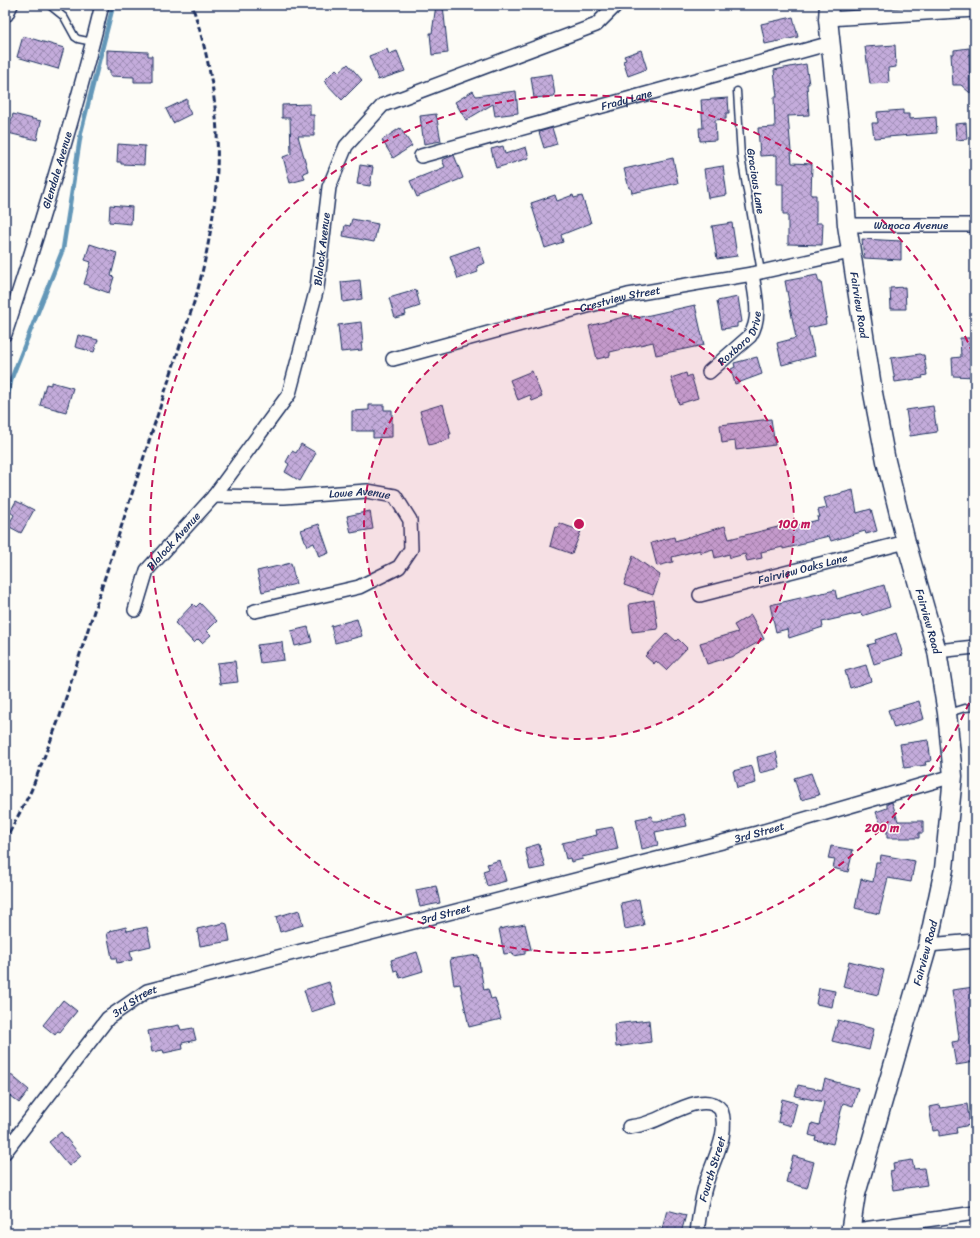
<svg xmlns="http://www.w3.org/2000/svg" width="980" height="1238" font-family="Sriracha,sans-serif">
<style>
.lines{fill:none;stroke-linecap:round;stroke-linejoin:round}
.stream{stroke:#6397b8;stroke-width:4.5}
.building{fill:url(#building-cross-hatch);stroke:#1b2f5e}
.service-casing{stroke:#1b2f5e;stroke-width:9}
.minor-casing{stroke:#1b2f5e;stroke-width:16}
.secondary-casing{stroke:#1b2f5e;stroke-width:21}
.service{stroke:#fdfcf7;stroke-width:6}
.minor{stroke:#fdfcf7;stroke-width:13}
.secondary{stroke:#fdfcf7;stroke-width:18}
.rail{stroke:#1b2f5e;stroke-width:3;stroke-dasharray:6 3;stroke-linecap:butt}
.ring{fill:none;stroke:#c2185b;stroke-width:2;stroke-dasharray:7 5}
.labels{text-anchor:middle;stroke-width:3;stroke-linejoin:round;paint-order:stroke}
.street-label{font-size:11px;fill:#1b2f5e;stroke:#fdfcf7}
.centre{fill:#c2185b;stroke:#fdfcf7;stroke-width:2}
.ring-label{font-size:12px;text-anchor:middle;font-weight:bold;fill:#c2185b;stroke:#fdfcf7;stroke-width:3;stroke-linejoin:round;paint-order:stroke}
</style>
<defs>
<pattern id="building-cross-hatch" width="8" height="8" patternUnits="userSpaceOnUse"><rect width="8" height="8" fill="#c4acdb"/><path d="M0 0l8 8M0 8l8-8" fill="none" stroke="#9e8cb5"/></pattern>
</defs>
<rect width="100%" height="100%" fill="#fdfcf7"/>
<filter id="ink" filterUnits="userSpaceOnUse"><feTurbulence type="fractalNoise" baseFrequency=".025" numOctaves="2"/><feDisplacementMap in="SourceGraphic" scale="8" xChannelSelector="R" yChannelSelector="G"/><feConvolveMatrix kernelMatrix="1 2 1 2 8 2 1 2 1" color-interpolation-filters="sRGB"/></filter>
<g filter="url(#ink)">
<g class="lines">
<!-- stream -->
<path class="stream" d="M5 408 12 377 63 249 81 132 112 10 110 5"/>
</g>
<!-- building -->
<path class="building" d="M436 5H443L448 53 432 55 430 33H432Z
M793 17 798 37 765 44 761 24Z
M23 36 64 48 58 69 17 57Z
M895 45 896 67 888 68 889 83 870 84 865 47Z
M969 48 970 93 961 85H953L951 54H954V50Z
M387 49 389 54 397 51 405 71 378 80 369 56Z
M107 50 148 52V56H152V82H134V77L110 76V70H107Z
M641 50 647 69 628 76 623 61 626 60 624 56Z
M348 64 362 80 342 100 324 81 336 69 339 72Z
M806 64 809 84H807L809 115 788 116 792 163 812 164 811 195H816V223H823L822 245 788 244V214H783V184H777V155L760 156 758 128 775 127 774 97H777L774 70Z
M552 74 555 96 534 98 531 77Z
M473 91 476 96 516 91 518 113 495 116 493 104 466 120 455 102Z
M728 98 729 113H726V119L715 120 716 140 700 141 699 128H703L701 100Z
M187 99V106L191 114 173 123 166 109Z
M310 104V115H314V136H298L308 171 303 173 305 179 290 183 283 157 291 154 290 118H282V105Z
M903 110V114H909V119L936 117 937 133 874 138 872 123H878L877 112Z
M13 114 41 121 37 140 8 133Z
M436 114 441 141 424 144 420 116Z
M966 123 967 139 956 140 955 124Z
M400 128 412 146 393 158 382 140Z
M552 128 557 144 544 148 539 132Z
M118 144 145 146 144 165 121 164V162H117Z
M503 146 505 154 526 147 529 158 496 168 491 149Z
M454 155 463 178 417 197 410 181 445 167 442 160Z
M673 158 678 183 632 193 631 188H629L624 169Z
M360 165 373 167 370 186 357 184Z
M723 166 727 195 708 198 704 169Z
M555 195 557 201 573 195 574 198 582 196 591 223 561 235 563 242 545 248 531 203Z
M110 205 132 207 131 224 109 222Z
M352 219 378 224 374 242 343 236 345 225 350 226Z
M732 223 737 256 717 259 712 226Z
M862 239 901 241V260L864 258Z
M90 244 117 253 111 276 114 277 109 293 84 284 91 262 85 260Z
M479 246 485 263 477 266 478 272 458 279 450 256Z
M817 275 819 282H821L827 318H825L826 324 808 328 815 356 782 365 777 343 796 338 785 281Z
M360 280 362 299 343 302 341 282Z
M905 287 906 309H891L890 288Z
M416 290 420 306 405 311 406 315 395 318 389 298Z
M738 297 742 322 737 323V327L722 329 717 301Z
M695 305 704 345 656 355 653 342 610 352V356L597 359 589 326 631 315 632 319Z
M361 322 363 343H361L362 350 341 352 338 325Z
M78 335 98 340 94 352 75 347Z
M960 338H974L975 377 953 376 952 358 961 357Z
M920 354 921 355H924L927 375 922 376 923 378 895 382 891 358Z
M757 357 762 374 735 384 731 369 735 367 734 363Z
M532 371 542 397 532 401 530 395 518 400 510 380Z
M686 373 687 377 691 375 698 398 679 404 671 378Z
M51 382 73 388 66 412 40 405 46 384 51 385Z
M443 404 451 434H449L450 439 429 445 420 411Z
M369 405H384V410H392V437L373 438V431H352V411L369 410Z
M933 406 937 432 910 436 906 410Z
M771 419 775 445 736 450 735 441 722 443 720 425Z
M301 444 316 453 300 481 285 472 289 464 286 462 292 451 296 453Z
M853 490 857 513 871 509 877 531 866 534 865 531 831 541 829 536 804 542V544L783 549V547L761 552 762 558 747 561 745 554 730 558 729 554 715 558 713 549 700 553V550L672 557 673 562 657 566 651 543 674 537 675 541 725 526 729 539 782 526V529L818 520 817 517H820L818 510 827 508 824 498Z
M16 501 34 510 21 533 8 526 14 515 10 512Z
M370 511 373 529 351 533 347 516Z
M559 523 581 531 572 554 550 546 555 527 558 528Z
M319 524 329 553 319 557 314 543 307 546 301 530Z
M633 556 660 575 653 595 624 585Z
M291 563 296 584 262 592 257 571Z
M884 585 890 607 862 616 861 613 822 622 823 627 789 638 787 629 776 632 770 605 835 590 837 599Z
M654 600 658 629 632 632 629 604Z
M200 603 217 621 207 631 211 635 202 643 198 639 194 643 175 623 193 604 196 607Z
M751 615 764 639 734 656 707 664 700 643 738 632 734 625Z
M357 619 362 636 335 643 331 626Z
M308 627 312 642 295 646 291 631Z
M667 633 676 641 678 639 687 648 666 670 656 661 654 664 645 656Z
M896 633 903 655 874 664 868 645 876 643 875 640Z
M282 642 284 660 260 663 257 645Z
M235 661 238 682 220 684 217 663Z
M866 665 871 681 850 688 845 671Z
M919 701 924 719 894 728 888 710Z
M928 740 931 761 925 762 926 765 904 768 900 744Z
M776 752 780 768 760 773 757 757Z
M752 766 756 783 737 788 733 771Z
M811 773 819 795 801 800 794 778Z
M892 802 898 821H923V833H919V838H887V821L880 823 876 812 887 808V804Z
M684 814 687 826 655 832 658 845 642 849 636 819 652 816 653 821H658Z
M613 827 618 849 582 857 583 859 571 862 570 858 566 859 562 843 597 835 596 830Z
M539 844 545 867 530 870 525 848Z
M831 846 853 850 848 872 833 868 835 860 828 859Z
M881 855 915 861 911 882 888 878 879 914 855 908 861 879 873 882 876 862H880Z
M500 860 506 881 487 886 483 871 489 869 487 864Z
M436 886 440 903 420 907 416 890Z
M639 899 644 925 625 929 621 903Z
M299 910 303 925 280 932 276 917Z
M224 923 227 924 230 941 200 946 197 929Z
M525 924 531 949 525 950V954L514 956 513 953 504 954 499 929Z
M126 927 127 931 147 927 151 946 130 951 132 960 117 963 116 958H112L107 933 111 932 110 931Z
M417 952 423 971 400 978 397 970 394 971 391 960Z
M478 955 484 990 488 989 491 999 495 998 501 1019 469 1027 460 984 454 985 450 959Z
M849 961 884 970 878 995 843 987Z
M329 982 336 1004 311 1012 304 990Z
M974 987 975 1062 956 1065 952 1042 958 1041 959 1037 952 990Z
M819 988 835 991 832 1007 816 1004Z
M63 1000 77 1011 60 1032 58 1031 55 1035 43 1025Z
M649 1020 651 1042 616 1047 614 1024Z
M838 1020 874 1029 869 1050 832 1041Z
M179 1025 181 1030 193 1028 196 1040 182 1043 183 1049 164 1053 163 1050 152 1052 148 1031Z
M10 1074 29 1090 19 1103 5 1092V1081Z
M825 1079 858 1088 853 1106 843 1103 833 1144 815 1140 816 1137 809 1135 812 1123 819 1125 824 1102 795 1096 798 1085 822 1090Z
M782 1099 797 1103 791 1126 778 1122Z
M967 1104 970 1125 956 1128 957 1133 939 1136V1130L933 1131 929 1107 940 1105 941 1108Z
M61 1132 81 1156 69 1166 49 1142Z
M793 1156 814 1162 807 1188 786 1182Z
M912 1160 914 1169 924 1168 927 1185 893 1190 890 1171 894 1170 893 1163Z
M667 1210 686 1215 681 1233H661Z"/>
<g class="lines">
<!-- service casing -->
<g class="service-casing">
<path id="service" d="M49 5 64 17 75 37 78 39 93 42
M9 17 15 5
M737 91 741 157 761 272
M949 713 965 708 975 707"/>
</g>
<!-- minor casing -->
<g class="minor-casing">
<g id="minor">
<path d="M828 19 975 10"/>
<path id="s1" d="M421 156 831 43"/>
<path id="s2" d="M847 225H975"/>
<path id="s3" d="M5 334C41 225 75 116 102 5"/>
<path id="s4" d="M393 359 628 295 752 274 850 252"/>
<path id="s5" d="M709 372 750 336C762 317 755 295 752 274"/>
<path id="s6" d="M214 496 284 497 367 491 395 496 410 520 411 549 399 567 359 587 255 611"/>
<path id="s7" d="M700 595 906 542"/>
<path id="s8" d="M135 610 147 570 214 496 289 394 317 288 329 187 346 146 383 105 596 25 616 5"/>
<path d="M937 651 975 647"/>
<path d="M928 945 975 941"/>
<path d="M629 1127C636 1126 643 1125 650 1122 669 1116 705 1090 721 1110 730 1135 712 1161 706 1184 701 1200 699 1216 697 1233"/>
<path id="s9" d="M5 1152 108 1018 147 991 757 833 953 776"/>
<path d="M850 1231 975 1213"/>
</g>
</g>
<!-- secondary casing -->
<g class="secondary-casing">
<g id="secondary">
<path id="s10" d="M829 5 828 19 839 122 847 225 873 393 886 461 906 542 937 651 947 713 953 776 944 869 928 945 856 1194 850 1233"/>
</g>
</g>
<!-- service -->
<use href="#service" class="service"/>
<!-- minor -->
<use href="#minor" class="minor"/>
<!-- secondary -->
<use href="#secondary" class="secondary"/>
<!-- rail -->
<path class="rail" d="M5 841 31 791 59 719 197 293C224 189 226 107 192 5"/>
</g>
</g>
<!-- distance rings -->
<circle cx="579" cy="524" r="215" fill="#c2185b" fill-opacity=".12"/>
<g class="ring">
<circle cx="579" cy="524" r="215"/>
<path d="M974 692A429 429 0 1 1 974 356"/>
</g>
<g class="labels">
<!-- street labels -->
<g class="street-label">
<text dy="4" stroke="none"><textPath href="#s1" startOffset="213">Frady Lane</textPath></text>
<text dy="4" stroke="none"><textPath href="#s3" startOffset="172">Glendale Avenue</textPath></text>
<text transform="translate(756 181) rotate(81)" y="4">Gracious Lane</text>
<text dy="4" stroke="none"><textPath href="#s2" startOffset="64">Wanoca Avenue</textPath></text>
<text dy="4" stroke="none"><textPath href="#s8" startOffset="417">Blalock Avenue</textPath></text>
<text dy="4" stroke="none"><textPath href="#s4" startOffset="235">Crestview Street</textPath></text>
<text dy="4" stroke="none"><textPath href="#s10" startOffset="302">Fairview Road</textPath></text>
<text dy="4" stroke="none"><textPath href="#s5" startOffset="47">Roxboro Drive</textPath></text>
<text dy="4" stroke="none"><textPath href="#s6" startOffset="146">Lowe Avenue</textPath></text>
<text dy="4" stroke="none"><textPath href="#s8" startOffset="81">Blalock Avenue</textPath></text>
<text dy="4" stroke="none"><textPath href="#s7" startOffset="106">Fairview Oaks Lane</textPath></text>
<text dy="4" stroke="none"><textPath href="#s10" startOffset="626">Fairview Road</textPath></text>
<text dy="4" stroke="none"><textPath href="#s9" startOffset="849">3rd Street</textPath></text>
<text dy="4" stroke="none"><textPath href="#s9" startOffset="525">3rd Street</textPath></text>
<text transform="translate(925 953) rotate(-75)" y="4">Fairview Road</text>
<text dy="4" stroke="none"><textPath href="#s9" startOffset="201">3rd Street</textPath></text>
<text transform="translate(712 1169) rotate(-73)" y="4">Fourth Street</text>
</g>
</g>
<circle cx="579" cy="524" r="6" class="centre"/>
<g class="ring-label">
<text x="794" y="528">100 m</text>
<text x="882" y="832">200 m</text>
</g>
<!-- margin -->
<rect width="980" height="1238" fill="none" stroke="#fdfcf7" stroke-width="20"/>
<rect x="10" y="10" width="960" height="1218" fill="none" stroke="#1b2f5e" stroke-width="1.5" filter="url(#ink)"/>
</svg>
